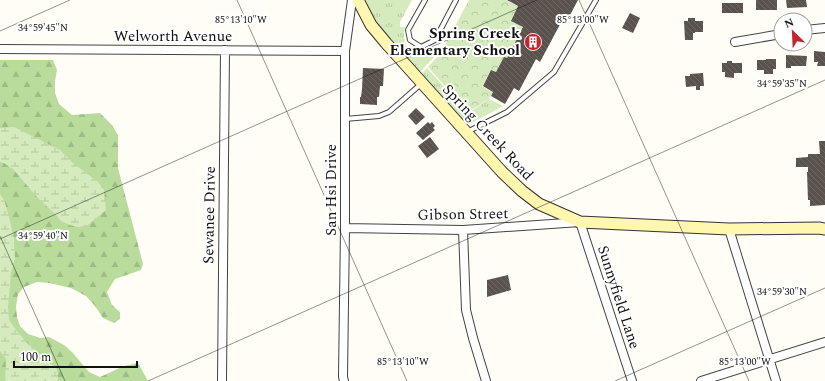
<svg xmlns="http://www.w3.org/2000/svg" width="825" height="381" font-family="Spectral,serif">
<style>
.grass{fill:url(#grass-tufts)}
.forest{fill:url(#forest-firs)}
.wetland{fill:url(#wetland-marsh)}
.park{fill:url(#park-crowns)}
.building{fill:url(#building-back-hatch)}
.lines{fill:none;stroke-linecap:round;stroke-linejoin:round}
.lane-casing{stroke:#444;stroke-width:6}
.street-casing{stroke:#444;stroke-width:10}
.secondary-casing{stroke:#333;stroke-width:13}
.lane{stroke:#fff;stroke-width:4}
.street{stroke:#fff;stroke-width:8}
.secondary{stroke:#fff6b0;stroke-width:11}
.ticks{fill:none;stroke:#111;stroke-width:1;stroke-opacity:0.45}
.labels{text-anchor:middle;stroke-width:4;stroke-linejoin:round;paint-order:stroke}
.poi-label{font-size:15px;font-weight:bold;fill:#111;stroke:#fff;text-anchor:end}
.street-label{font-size:15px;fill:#111;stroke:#fff}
.ticks-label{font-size:10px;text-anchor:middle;fill:#111;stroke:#fff;stroke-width:4;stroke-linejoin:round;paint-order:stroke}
</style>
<defs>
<pattern id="grass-tufts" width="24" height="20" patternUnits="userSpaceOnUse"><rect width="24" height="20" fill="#d5ebbd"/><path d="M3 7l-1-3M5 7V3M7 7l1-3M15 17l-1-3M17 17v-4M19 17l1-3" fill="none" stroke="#b6c8a1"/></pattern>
<pattern id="forest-firs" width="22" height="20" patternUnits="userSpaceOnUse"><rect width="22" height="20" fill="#b9dc9c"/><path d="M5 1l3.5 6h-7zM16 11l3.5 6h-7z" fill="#9ebc85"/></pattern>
<pattern id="wetland-marsh" width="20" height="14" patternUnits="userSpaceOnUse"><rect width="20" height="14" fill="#d5ebbd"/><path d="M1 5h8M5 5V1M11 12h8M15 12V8" fill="none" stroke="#b6c8a1"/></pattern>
<pattern id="park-crowns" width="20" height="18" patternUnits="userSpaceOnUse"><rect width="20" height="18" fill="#d5ebbd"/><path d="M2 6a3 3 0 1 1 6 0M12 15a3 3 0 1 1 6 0" fill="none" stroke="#b6c8a1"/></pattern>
<pattern id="building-back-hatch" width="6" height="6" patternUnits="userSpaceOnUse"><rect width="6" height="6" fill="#5a524d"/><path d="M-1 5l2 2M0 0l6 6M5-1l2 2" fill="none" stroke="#6d6662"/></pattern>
</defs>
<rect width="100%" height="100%" fill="#fffdf5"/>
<!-- grass -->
<path class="grass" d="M364 0H412L400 22V27H405C402 38 406 53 419 56 425 57 430 55 435 54L436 55 420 72C400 49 377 28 364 0Z
M427 68 468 113 489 99 503 106 470 124H466L421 74Z"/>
<!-- forest -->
<path class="forest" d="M0 60H53L57 70 55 81V93L59 104 72 115 100 113 112 125 118 135V168L143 264 141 270 115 279 107 292 112 305 120 312V319L114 323 103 318 95 306 86 296 71 288 49 283 37 282 24 287 18 294 16 307 17 317 20 326 28 334 40 338 49 337 64 345 72 352 89 372 100 377 124 366 138 363 148 381H0Z"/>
<!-- wetland -->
<path class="wetland" d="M14 127 60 150 74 164 98 182 104 190 106 210 88 225 78 227 70 225 61 221 55 214 36 196 13 169 4 163 0 162V128Z
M0 194 4 200 9 217 14 239 15 260 11 272 8 307 9 320 16 330 28 344 56 368 58 374V381H5L6 359 0 351Z"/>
<!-- park -->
<path class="park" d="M469 0H506L518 6 511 20 523 27 507 58 504 57 496 72 491 70 482 86 493 92 489 99 468 112 428 67 440 54Z"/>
<!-- building -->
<path class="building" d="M507 0H578L569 17 565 15 540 62 536 59 519 91 514 88 505 104 491 96 493 92 483 86 491 70 496 72 504 57 507 58 523 27 511 21 518 6Z
M756 0H777V10H756Z
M786 0H806L807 7 787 8Z
M722 3H743V13H722Z
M630 13 640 18 633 33 622 28Z
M688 18H695V21H703V32H695V33H693V40H685L684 21H688Z
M814 51 825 52V66H817L818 62H814Z
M786 55 807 56 806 66H791V68H786Z
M766 59H776V69H773V74H764V70H757V60H766Z
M727 61H732V63H742V73H734V78L725 77V72H722V63H727Z
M363 68 384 69 383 86H380L379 97H377V105L360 104V97H361L362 89Z
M703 73 704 86H700V90H696V86L686 87 685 76H690V74Z
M416 108 425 117 416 125 408 116Z
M428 122 430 124 432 122 435 126 433 128 435 130 423 140 416 133Z
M430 137 439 149 427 158 418 146Z
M819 141H825V205L810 206V200H808L807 172H808V167H796V158L808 157V154H820Z
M508 275 511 290 487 297V280Z"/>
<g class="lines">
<!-- lane casing -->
<g class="lane-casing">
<path id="lane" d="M425 0 408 30 410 40 421 47 435 40 456 0
M345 119 379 116 389 112 421 84
M467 132 507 112 554 72 596 0"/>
</g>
<!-- street casing -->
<g class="street-casing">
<path id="street" d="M805 30 825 28
M735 42 781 34
M0 49 345 51
M345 228 463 230 580 222 632 381
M729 229 776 381
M463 230 466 310 473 338 486 381
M222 381 225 50
M344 381 343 377 345 228V51L352 0
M701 381 825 342"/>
</g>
<!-- secondary casing -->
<g class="secondary-casing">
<path id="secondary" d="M358 0 371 25 386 43 502 172 522 191 539 204 580 222 729 229 819 228 825 229"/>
</g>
<!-- lane -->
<use href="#lane" class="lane"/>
<!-- street -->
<use href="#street" class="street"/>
<!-- secondary -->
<use href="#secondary" class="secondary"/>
</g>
<!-- ticks -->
<path class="ticks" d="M237 0 407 381M579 0 749 381M0 31 70 0M0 236 65 381M0 239 537 0M148 381 825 80M615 381 825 288"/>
<!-- icons -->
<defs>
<g id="building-disc" transform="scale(0.9)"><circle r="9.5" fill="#c4262e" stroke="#fff"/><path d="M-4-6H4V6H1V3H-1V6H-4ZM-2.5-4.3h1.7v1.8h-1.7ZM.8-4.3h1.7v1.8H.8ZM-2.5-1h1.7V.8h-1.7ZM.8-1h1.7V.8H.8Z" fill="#fff"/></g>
</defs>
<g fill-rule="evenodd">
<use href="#building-disc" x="533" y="42"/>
</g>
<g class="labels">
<!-- poi labels -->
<g class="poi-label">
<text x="520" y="38">Spring Creek<tspan x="520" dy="17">Elementary School</tspan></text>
</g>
<!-- street labels -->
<g class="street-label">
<text x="173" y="41">Welworth Avenue</text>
<text transform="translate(488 132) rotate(47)" y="5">Spring Creek Road</text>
<text transform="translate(331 190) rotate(-90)" y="5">San Hsi Drive</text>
<text transform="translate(463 214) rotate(-1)" y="5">Gibson Street</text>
<text transform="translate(209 215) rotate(-89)" y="5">Sewanee Drive</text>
<text transform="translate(619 297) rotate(72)" y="5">Sunnyfield Lane</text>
</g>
</g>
<g class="ticks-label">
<text x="583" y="23">85°13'00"W</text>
<text x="241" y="23">85°13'10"W</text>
<text x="43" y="31">34°59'45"N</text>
<text x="782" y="87">34°59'35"N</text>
<text x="43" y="239">34°59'40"N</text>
<text x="782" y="295">34°59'30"N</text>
<text x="403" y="365">85°13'10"W</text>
<text x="745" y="365">85°13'00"W</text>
</g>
<!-- north arrow -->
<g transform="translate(793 32) rotate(336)"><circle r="19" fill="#ffffff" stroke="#a0a0a0"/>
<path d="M0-3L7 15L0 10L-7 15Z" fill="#c4262e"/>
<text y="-6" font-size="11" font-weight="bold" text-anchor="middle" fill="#111111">N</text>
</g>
<!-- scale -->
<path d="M14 361v6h123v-6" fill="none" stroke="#111111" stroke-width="2"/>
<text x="20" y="361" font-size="12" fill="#111111" stroke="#ffffff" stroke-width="3" paint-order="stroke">100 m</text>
</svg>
